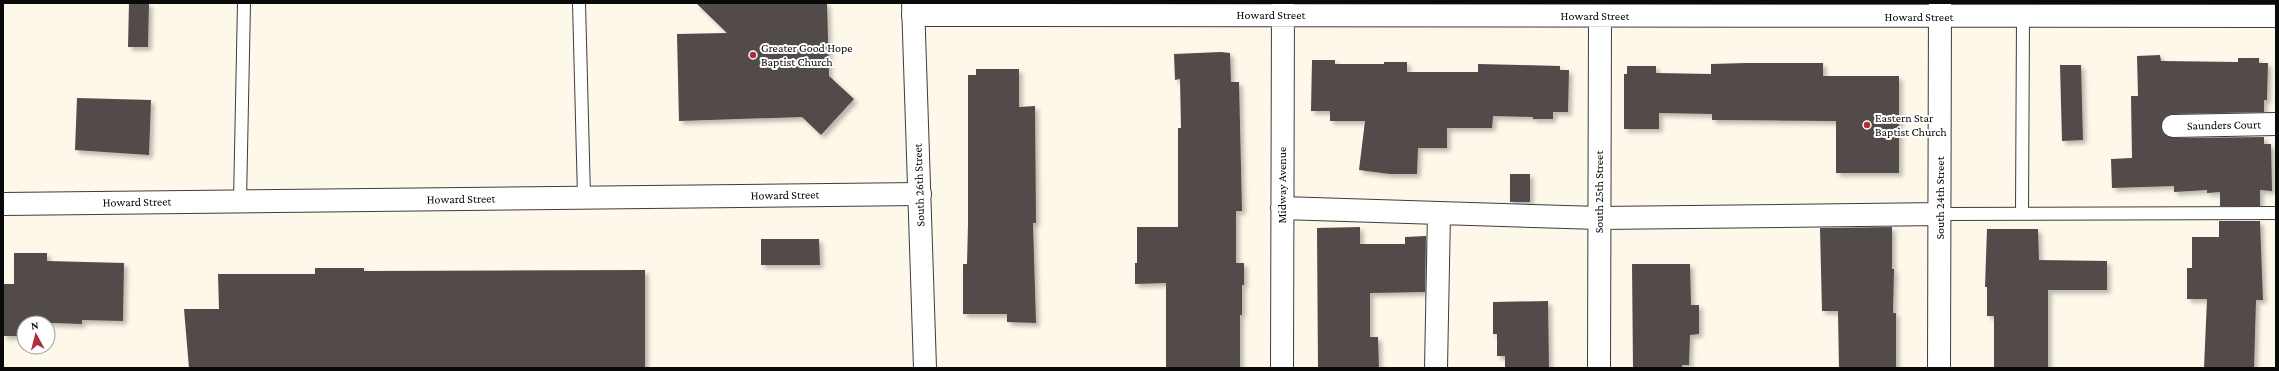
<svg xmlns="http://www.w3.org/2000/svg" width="2279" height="371" font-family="'Crimson Pro',serif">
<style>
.building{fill:#524b48;filter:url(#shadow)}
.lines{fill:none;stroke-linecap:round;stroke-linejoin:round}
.service-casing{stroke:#3d3d3d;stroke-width:14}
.minor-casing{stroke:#3d3d3d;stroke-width:24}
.tertiary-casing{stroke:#3d3d3d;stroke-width:24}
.service{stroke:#fff;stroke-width:12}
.minor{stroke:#fff;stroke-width:22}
.tertiary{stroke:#fff;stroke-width:22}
.poi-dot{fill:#ae2e3a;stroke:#fff;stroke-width:1.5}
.labels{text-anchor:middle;stroke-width:4;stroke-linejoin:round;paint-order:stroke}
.street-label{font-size:12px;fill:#0a0a0a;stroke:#fff}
.poi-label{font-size:12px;fill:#0a0a0a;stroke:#fff;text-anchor:start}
</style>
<defs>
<filter id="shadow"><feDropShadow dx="3.5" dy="3.5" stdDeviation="2" flood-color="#0004"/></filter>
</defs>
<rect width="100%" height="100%" fill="#fdf8e9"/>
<!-- building -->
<path class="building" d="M129 3H149L148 47H128Z
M696 3H827L829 76 854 99 821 135 802 117 679 121 677 34 727 33Z
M1221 52 1230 53 1231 82H1239L1242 211H1236V263H1244V285H1242V315H1240V368H1166V283L1135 284V263H1137V227H1178V128H1181L1180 79 1175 80 1174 54Z
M2160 55 2161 61 2238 62V58H2259V63H2268L2267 100H2264V112L2173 114 2166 116 2161 126 2163 133 2173 138 2264 137V144H2271L2272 191 2260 190V206H2220V192L2207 193V190L2174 192V186L2112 188 2111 159 2132 158 2131 96H2138L2137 56Z
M1312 60H1335V64H1384V62H1407V72H1478V64L1560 66V70H1569L1568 112H1553V119H1533V117L1493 116 1492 128H1447V148H1418L1417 174H1390L1359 170 1365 121H1330V111H1311Z
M1746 63H1823V76H1899V173H1836V121L1712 120V114L1659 113V129H1624V74H1627V66H1656V73L1711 74V64Z
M2060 65H2081L2083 140 2062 141Z
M976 69H1019V107L1035 106 1036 223H1033L1036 323 1007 322V314H963V264H967L968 225V75H976Z
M77 98 151 100 149 155 75 150Z
M1510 174H1530V202H1510Z
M2219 221H2260L2263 300H2256L2254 368H2204L2207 299H2187V268H2192V237H2219Z
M1360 227V244H1405V237L1426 236 1425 292 1370 293V337H1378L1379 368H1318L1317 228Z
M1892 227V269H1894L1893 313H1896V368H1839L1838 311H1822L1820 228Z
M1987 229H2038L2039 260 2107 261V290H2048V368H1994V316H1987V287H1985Z
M761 239H819L820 265H761Z
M14 253H47V261L124 263 123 321 82 320V324L24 322V336H3V284H14Z
M1632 264H1690L1691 305H1699V334L1690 335 1689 365H1682V368H1633Z
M315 268H364V271L645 270V368H189L184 309H219L218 274H315Z
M1548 301 1549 368H1505V356H1497V334H1493V302Z"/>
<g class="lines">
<!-- service casing -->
<g class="service-casing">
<path id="service" d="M579 3 584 197
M240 201 244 3
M2022 213 2023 17
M1940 214 2276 213"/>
</g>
<!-- minor casing -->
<g class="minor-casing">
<path id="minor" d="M913 15 2276 16
M2173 126 2276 124
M3 204 920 194
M1282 208 1599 218 1940 214
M1282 368 1283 3
M1436 368 1439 213
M1599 368 1600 16
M1939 368 1940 3"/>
</g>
<!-- tertiary casing -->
<g class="tertiary-casing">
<path id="tertiary" d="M913 3 925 368"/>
</g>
<!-- service -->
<use href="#service" class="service"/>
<!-- minor -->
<use href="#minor" class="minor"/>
<!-- tertiary -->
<use href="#tertiary" class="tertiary"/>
</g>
<!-- markers -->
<g class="poi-dot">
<circle cx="753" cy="55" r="4"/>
<circle cx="1867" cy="125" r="4"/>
</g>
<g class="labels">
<!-- street labels -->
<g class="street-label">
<text x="1271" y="19">Howard Street</text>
<text x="1595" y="20">Howard Street</text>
<text x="1919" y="21">Howard Street</text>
<text transform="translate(2224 125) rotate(-1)" y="4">Saunders Court</text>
<text transform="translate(919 185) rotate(-92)" y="4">South 26th Street</text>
<text transform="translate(1282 185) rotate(-90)" y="4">Midway Avenue</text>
<text transform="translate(1599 192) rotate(-90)" y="4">South 25th Street</text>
<text transform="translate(785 195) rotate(-1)" y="4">Howard Street</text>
<text transform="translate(1940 198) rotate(-90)" y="4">South 24th Street</text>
<text transform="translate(461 199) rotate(-1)" y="4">Howard Street</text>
<text transform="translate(137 202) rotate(-1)" y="4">Howard Street</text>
</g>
<!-- poi labels -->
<g class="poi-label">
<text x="761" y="52">Greater Good Hope<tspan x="761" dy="14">Baptist Church</tspan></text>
<text x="1875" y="122">Eastern Star<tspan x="1875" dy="14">Baptist Church</tspan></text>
</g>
</g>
<!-- border -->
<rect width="2279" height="371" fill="none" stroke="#0a0a0a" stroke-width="8"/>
<!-- north arrow -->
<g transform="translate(36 335) rotate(353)"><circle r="19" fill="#ffffff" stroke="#9d9d9d"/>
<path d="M0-3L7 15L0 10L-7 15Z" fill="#ae2e3a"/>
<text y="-6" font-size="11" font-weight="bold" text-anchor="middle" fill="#0a0a0a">N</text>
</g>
</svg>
